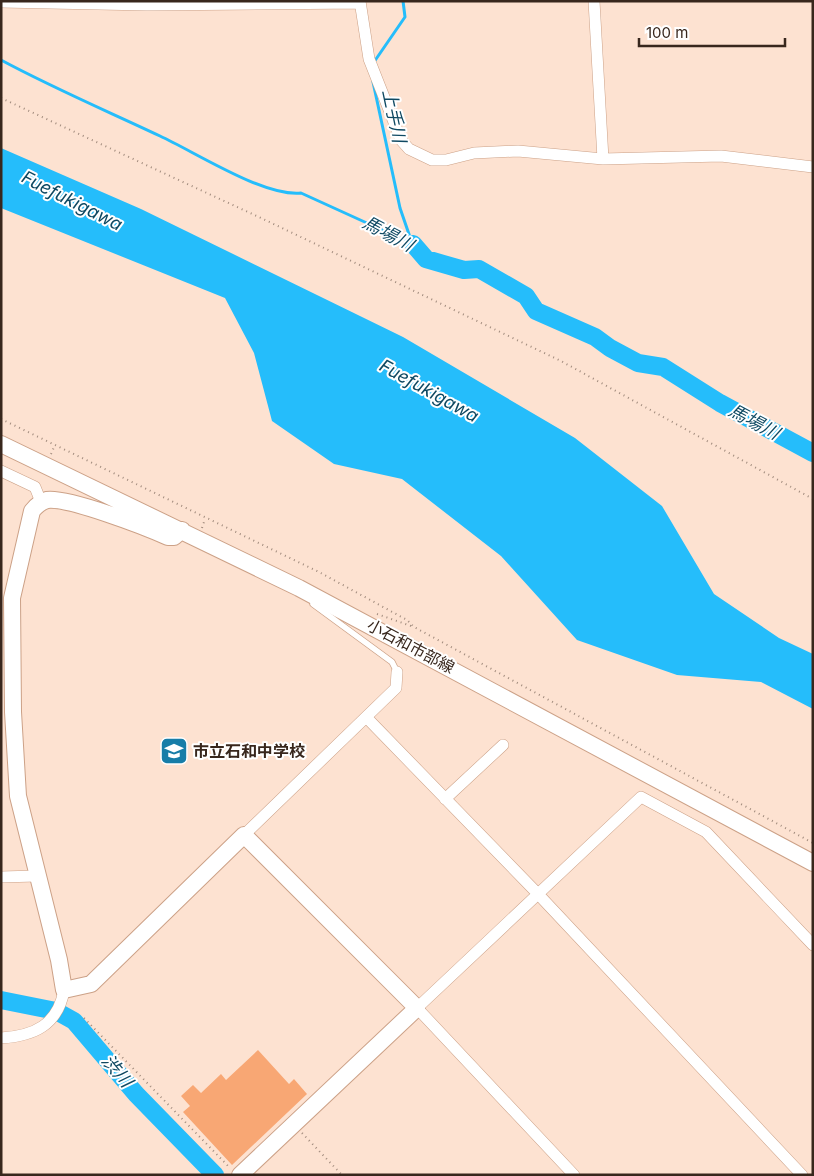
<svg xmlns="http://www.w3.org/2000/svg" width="814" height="1176" font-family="Inter,'Noto Sans JP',sans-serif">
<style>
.water{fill:#25bdfb}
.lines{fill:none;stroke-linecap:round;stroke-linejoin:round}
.stream{stroke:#25bdfb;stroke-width:3}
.river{stroke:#25bdfb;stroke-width:18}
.building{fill:#f8a774}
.lane-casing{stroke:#cca187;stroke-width:7}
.street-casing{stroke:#cca187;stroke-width:12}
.secondary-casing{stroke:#cca187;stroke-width:18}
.path{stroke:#a18b7d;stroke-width:2;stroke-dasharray:1 4;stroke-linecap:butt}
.lane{stroke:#fff;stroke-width:5.5}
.street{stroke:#fff;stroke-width:11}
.secondary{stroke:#fff;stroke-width:16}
.labels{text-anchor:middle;stroke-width:4;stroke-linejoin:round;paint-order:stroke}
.street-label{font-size:16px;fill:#38271d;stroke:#fff}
.poi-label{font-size:16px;font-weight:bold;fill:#38271d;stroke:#fff;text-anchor:start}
.water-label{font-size:18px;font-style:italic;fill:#0f4962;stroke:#fff}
</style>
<rect width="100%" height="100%" fill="#fde2d1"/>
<!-- water -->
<path class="water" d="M1 148 141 209 403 337 575 438 662 506 714 594 779 638 813 654V709L761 682 677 675 577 640 501 556 402 479 334 464 272 421 254 353 225 298 1 208Z"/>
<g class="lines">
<!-- stream -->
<path class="stream" d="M1 60C53 88 107 111 160 136 195 152 264 197 301 193L413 244
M374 62 405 17 403 1
M373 82 400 208 412 243"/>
<!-- river -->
<path class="river" d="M413 244 426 259 464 270 479 269 526 296 536 311 595 337 610 348 638 363 663 367 720 403 813 453
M1 1000 56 1011 74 1021 136 1094 215 1175"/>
</g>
<!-- building -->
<path class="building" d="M258 1050 289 1084 294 1079 307 1094 232 1165 183 1112 190 1106 181 1096 193 1085 201 1093 221 1074 226 1080Z"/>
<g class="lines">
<!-- lane casing -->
<g class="lane-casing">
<path id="lane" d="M313 604 392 662 397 672"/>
</g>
<!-- street casing -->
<g class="street-casing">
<path id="street" d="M360 1 369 59 401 140 409 149 432 160H446L474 153 518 151 603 159 721 156 813 167
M594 1 603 159
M1 2 147 5 360 3
M1 471 35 487 41 502
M366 717 538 894 802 1175
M445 799 503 745
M244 835 396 688 397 672
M1 877 36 876
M1 1038C34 1036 58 1025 64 990
M574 1175 417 1008 641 797 706 832 813 945"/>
</g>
<!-- secondary casing -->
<g class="secondary-casing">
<path id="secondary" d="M1 444 299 588 813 863
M182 530 174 537H168C146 527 68 497 47 500 40 502 36 506 32 511L12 598 13 712 18 796 59 960 64 990 91 984 244 835 417 1008 240 1175"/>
</g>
<!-- path -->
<path class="path" d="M1 98 261 218 561 361 813 499
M1 419 319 572 407 620 414 627 813 843
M51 454 55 445
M202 528 205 519
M377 614 414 627
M84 1018 230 1168
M302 1133 342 1175"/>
<!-- lane -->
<use href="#lane" class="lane"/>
<!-- street -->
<use href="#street" class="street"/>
<!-- secondary -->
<use href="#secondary" class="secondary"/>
</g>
<!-- icons -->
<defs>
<g id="school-square" transform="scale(1.4375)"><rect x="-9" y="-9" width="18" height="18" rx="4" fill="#177da8" stroke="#fff"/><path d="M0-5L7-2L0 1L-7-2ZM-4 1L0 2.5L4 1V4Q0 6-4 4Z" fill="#fff"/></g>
</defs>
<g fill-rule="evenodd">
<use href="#school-square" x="174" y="751"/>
</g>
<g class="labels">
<!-- street labels -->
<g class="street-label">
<text transform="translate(411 646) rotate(28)" y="6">小石和市部線</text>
</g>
<!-- poi labels -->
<g class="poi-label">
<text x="193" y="757">市立石和中学校</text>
</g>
<!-- water labels -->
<g class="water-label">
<text transform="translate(394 116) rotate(78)" y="6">上手川</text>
<text transform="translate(72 201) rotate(27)" y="6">Fuefukigawa</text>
<text transform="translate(388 234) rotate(28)" y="6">馬場川</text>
<text transform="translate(429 391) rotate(29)" y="6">Fuefukigawa</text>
<text transform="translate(754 422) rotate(28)" y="6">馬場川</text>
<text transform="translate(117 1071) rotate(50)" y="6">渋川</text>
</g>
</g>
<!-- border -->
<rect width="814" height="1176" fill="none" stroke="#38271d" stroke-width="5"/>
<!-- scale -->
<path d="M639 38v8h146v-8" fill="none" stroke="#38271d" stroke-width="2.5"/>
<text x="646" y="38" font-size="15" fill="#38271d" stroke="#ffffff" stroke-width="4" paint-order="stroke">100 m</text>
</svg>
